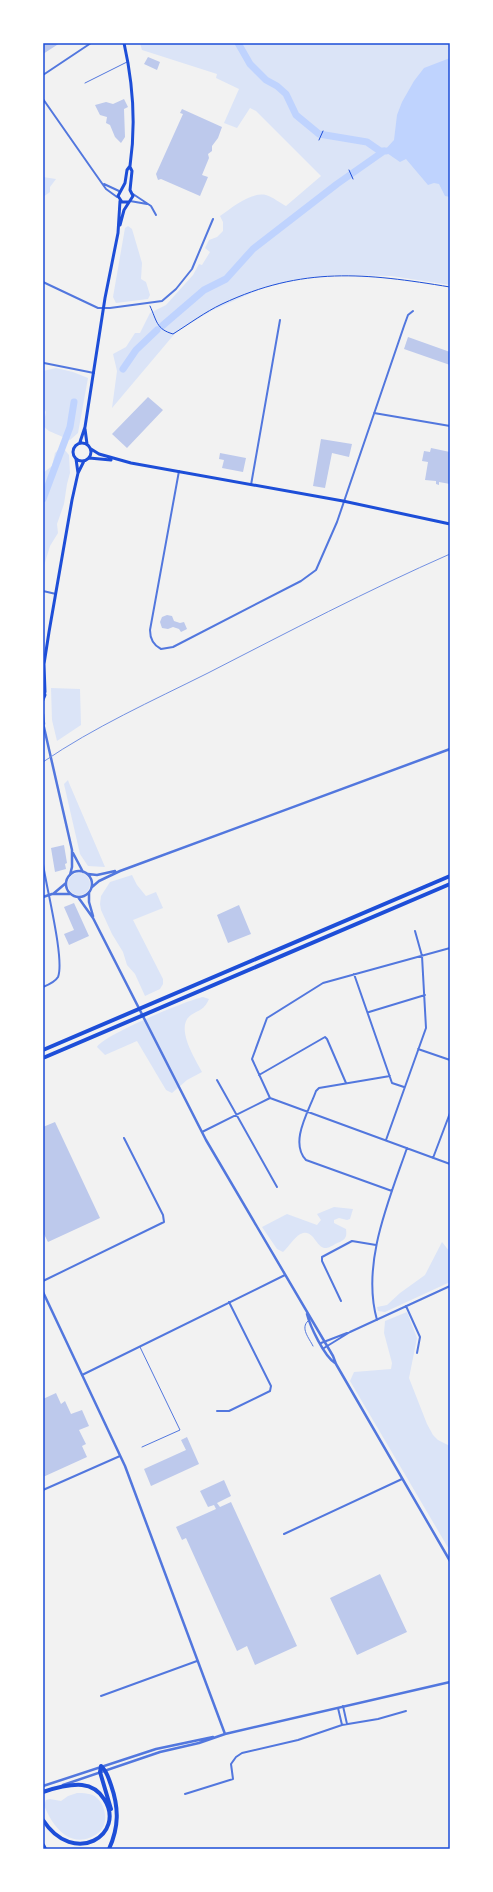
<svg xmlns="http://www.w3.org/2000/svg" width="493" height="1892" font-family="Helvetica,sans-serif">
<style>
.green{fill:#dbe4f7}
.water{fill:#bfd3fe}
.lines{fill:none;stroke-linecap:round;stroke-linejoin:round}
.river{stroke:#bfd3fe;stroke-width:7}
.building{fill:#bdc9ec}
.path{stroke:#1d4ed8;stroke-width:1}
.service{stroke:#5277de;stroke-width:1}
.minor{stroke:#5277de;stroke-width:2}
.tertiary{stroke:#5277de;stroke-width:2.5}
.secondary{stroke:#1d4ed8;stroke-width:3}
.motorway{stroke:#1d4ed8;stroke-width:4}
.rail{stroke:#7290e2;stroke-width:1}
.neatline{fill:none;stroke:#1d4ed8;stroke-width:1.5}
</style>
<rect width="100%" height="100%" fill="#f2f2f2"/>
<!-- green -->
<path class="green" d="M140 43H450V285L391 276 335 275 299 279 263 288 213 310 177 331 112 408 117 371 113 354 126 347 135 333H140L150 313 166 305 193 275 199 264 202 265 210 252 205 248 209 240 217 237 223 231V222L220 216C233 207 250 192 266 195 273 197 280 203 286 206L321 176 256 111 250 108 237 128 224 123 239 89 216 78 217 74 142 50Z
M43 177 56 179 50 187V192L43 197Z
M128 226 132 229 142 263 141 279 146 282 150 295 148 299 116 303 113 297 125 228Z
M56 368 73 372 88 378 78 433 70 440 49 431 43 426 46 412 43 407V371Z
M59 449H64L69 455 70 473 67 484 64 504 57 524 58 533 50 546 43 569V473L52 466 55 453Z
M51 688 80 689 81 725 57 741 52 720Z
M68 780 69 783 105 867 88 866 80 854 64 784Z
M68 884a11 11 0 1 1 22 0a11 11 0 1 1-22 0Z
M132 875 137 885 146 896 156 892 163 908 133 920 163 979V984L160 989 145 996 135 974 127 965 123 952 112 934 101 910 100 904 101 896 110 882Z
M203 997 209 999C205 1009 199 1010 191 1015 174 1027 196 1060 202 1072L187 1080 172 1093 166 1090 137 1041 105 1055 97 1047C102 1036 187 1000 203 997Z
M334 1207 353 1209 350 1219 347 1220 339 1218 334 1220V1223L346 1229C347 1236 346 1239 340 1242 336 1243 330 1248 326 1248 316 1248 314 1230 303 1233 296 1234 289 1247 283 1252L277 1249 262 1227 287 1214 317 1225 321 1220 317 1214Z
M442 1242 450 1252V1282L385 1312 378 1311 377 1307 387 1305 400 1293 425 1275Z
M407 1312 417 1338 409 1378 427 1424 433 1435 438 1440 450 1446V1551L350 1381 354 1372 391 1369 392 1363 384 1333 385 1321Z
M77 1793C83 1793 92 1793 97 1798 104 1804 108 1818 103 1827 101 1832 94 1836 89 1838 66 1846 51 1823 44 1805L46 1800 50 1799 61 1801 68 1796Z"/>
<!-- water -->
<path class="water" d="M450 58V197L445 196 439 184 434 183 428 185 406 159 400 162 384 151 394 140 397 115 402 102 414 81 424 68Z"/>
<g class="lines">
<!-- river -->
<path class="river" d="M238 43 250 64 266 80 277 86 286 94 296 115 319 134 367 142 380 151H386
M162 326 204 290 226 279 253 249 337 184 384 151
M123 369 136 350 157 330
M43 499 70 427 74 402"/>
</g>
<!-- building -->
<path class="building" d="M43 43H60L43 54Z
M148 57 160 62 157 70 144 64Z
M124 99 128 107 124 109 125 137 121 143 115 137 110 125 106 123 107 117 100 115 95 105 106 102 113 104Z
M182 109 222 127 218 138 212 146V151L208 154 209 158 202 175 208 177 200 196 161 179 158 180 156 174 183 114 180 113Z
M408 337 450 352V365L404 349Z
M148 397 163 410 127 448 112 434Z
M321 439 352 444 349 457 332 453 325 488 313 486Z
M431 448 450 452V484L439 482V485L436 484V481L425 480 428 462 422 461 424 451 430 452Z
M220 453 246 458 243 472 222 468 224 460 219 459Z
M167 615 172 616 174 621 180 623 184 622 187 629 181 632 179 629 173 627 168 629 162 628 160 622 162 617Z
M64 845 67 863 65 864 66 869 55 872 51 848Z
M74 903 89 936 69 945 64 934 74 930 64 907Z
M239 905 251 934 228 943 217 915Z
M55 1122 100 1218 48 1242 43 1232V1127Z
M56 1393 61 1404 65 1401 71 1414 82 1410 89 1426 79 1430 86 1444 82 1446 87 1457 43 1477V1399Z
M187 1437 199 1464 151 1486 144 1469 186 1450 181 1440Z
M224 1480 231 1496 217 1503 220 1507 231 1502 297 1646 255 1665 247 1646 237 1651 186 1538 182 1540 176 1527 216 1509 214 1505 208 1507 200 1491Z
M380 1574 407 1632 357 1655 330 1598Z"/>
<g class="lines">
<!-- path -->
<path class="path" d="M319 140 323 131
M349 170 353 179
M150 306C157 321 156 329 173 334 189 324 205 312 222 304 303 266 365 273 450 287"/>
<!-- service -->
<path class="service" d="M85 83 127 62
M308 1321C300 1328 309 1338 313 1346
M140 1347 180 1430 142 1447"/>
<!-- minor -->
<path class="minor" d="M43 75 91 43
M43 99 94 172 106 189 117 197
M104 184 119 191
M133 194 151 206 156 215
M130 201 147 204
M43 282 98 308H110L162 301 176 289 192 269 213 219
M44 363 94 373
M374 413 450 426
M179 471 150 630C150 638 153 645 161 649L173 647 301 581 316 570 337 522 404 326 408 315 413 311
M251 485 280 320
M43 591 56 594
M43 864C46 886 65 960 58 977 55 982 48 985 43 987
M354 974 392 1083 404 1087
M369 1012 425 995
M418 1049 450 1060
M259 1075 325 1037 327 1039 346 1083
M390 1076 319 1088 316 1091C309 1111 289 1142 306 1160L392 1191
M217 1080 277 1187
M270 1098 252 1059 267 1018 323 983 450 948
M202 1132 270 1098 450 1164
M386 1140 426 1028 422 956 415 931
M433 1158 450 1113
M43 1281 164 1222 163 1215 124 1138
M341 1301 322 1261V1257L352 1241 376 1245
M406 1306 420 1337 417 1353
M377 1320C361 1264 389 1200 407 1148
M321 1343 347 1333
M324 1348 350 1332 450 1286
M82 1375 285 1275
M217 1411H229L270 1391 271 1386 229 1302
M43 1490 120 1456
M284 1534 402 1479
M101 1696 197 1661
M343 1706 347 1724
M338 1708 342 1725
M185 1794 233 1779 231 1764 236 1757 242 1753 298 1740 342 1725 378 1719 406 1711"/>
<!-- tertiary -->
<path class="tertiary" d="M43 714 44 724
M43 723 72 850V867L70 875
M73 853 83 872
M66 884a13 13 0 1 1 26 0a13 13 0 1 1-26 0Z
M88 874 97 875 115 871
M92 887 99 881 120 871 450 749
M89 893V902L93 916
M53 894 66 883
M43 897 52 894H70
M78 897 93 918 206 1140 333 1356 336 1364 450 1561
M43 1292 125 1466 225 1734
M307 1314C310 1326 324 1356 335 1363
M63 1785 160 1752 199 1743 225 1734 450 1682
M43 1786 156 1749 213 1737"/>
<!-- secondary -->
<path class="secondary" d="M124 43C133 83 136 125 130 166L127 170 125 183 118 196 122 202H128
M120 225 124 210 133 196 130 190 132 171 130 167
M85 429 87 444
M80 442 85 427 105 298 118 233 120 201
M73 452a9 9 0 1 1 18 0a9 9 0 1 1-18 0Z
M91 449 99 454 131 463 343 501 450 524
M89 458 111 460
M76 459 78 473
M45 692 44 664 49 632 72 500 78 473 84 461
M43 700 45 695 44 691"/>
<!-- motorway -->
<path class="motorway" d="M43 1050 450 876
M43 1058 450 884
M101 1766C107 1771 108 1777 111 1785 119 1808 119 1827 109 1849
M101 1766 100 1772 111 1809
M43 1792C55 1788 69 1784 82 1785 91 1786 99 1791 104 1799 127 1834 74 1868 43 1820
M43 1845 45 1849"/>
<!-- rail -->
<path class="rail" d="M43 762C94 727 152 701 208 673 288 632 368 590 450 554"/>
</g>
<!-- border -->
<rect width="493" height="1892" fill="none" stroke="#ffffff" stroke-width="88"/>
<rect x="44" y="44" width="405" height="1804" class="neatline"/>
</svg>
